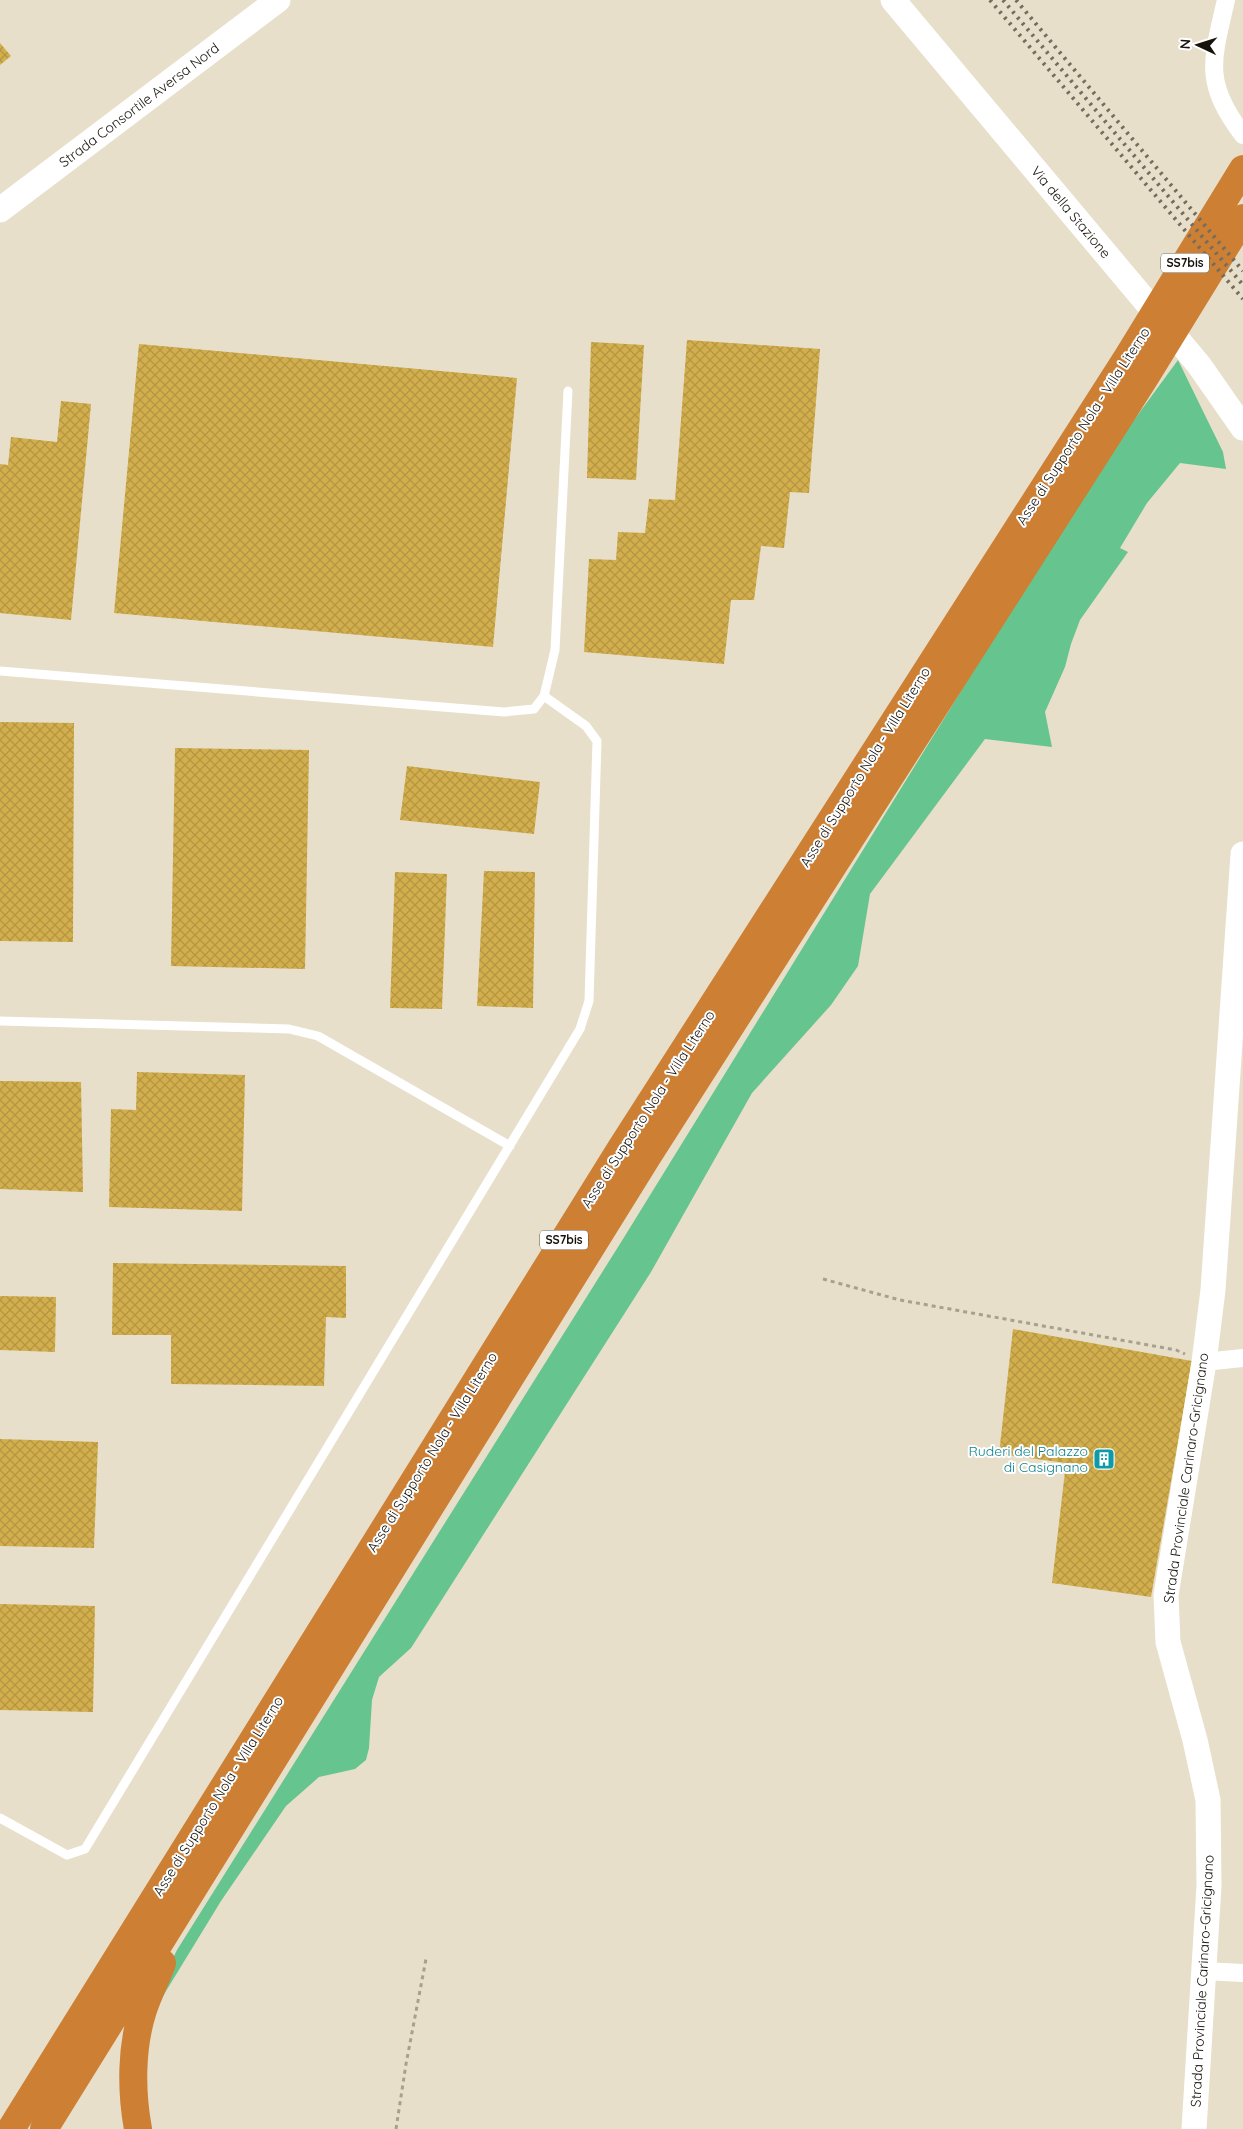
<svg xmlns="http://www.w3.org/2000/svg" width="1243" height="2129" font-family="Quicksand,sans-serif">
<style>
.grass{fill:#66c58f}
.building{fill:url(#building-cross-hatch)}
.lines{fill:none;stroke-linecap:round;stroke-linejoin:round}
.path{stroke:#a7a08f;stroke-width:3;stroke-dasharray:4 4;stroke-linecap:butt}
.lane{stroke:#fff;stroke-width:9}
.street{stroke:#fff;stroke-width:18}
.secondary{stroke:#fff;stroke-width:25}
.highway{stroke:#cd7f34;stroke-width:28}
.rail{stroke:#736d60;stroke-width:4;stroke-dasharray:2.5 5;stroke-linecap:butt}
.labels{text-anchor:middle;stroke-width:4;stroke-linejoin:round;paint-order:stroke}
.shield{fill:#fff;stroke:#5c5a55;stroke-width:1}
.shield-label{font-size:12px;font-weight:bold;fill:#16130c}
.street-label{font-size:14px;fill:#16130c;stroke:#fff}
.culture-label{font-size:14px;fill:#0d838f;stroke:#fff;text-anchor:end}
</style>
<defs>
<pattern id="building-cross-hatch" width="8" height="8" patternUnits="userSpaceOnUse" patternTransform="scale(1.25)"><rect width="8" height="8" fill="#d2ae4c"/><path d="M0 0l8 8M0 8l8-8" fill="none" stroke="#b49541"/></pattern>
</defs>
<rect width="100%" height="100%" fill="#e7dfca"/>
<!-- grass -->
<path class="grass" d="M1178 360 1223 452 1226 469 1180 463 1147 503 1120 548 1128 552 1080 620 1071 644 1065 667 1045 712 1052 747 985 739 870 894 858 966 831 1005 752 1093 651 1272 411 1648 379 1677 372 1700 369 1748 366 1760 355 1769 319 1777 286 1806 221 1901 166 1991 153 2015 158 1988 177 1950 623 1239 1098 469Z"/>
<!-- building -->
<path class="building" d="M0 43 11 56 0 65Z
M687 340 820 349 809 493 790 492 784 548 761 546 754 600H731L724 664 584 652 589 559 616 560 618 532 645 533 649 499 675 500Z
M591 342 644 345 636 480 587 478Z
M139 344 517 378 493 647 114 613Z
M61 401 91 404 71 620 0 613V464L8 465 11 437 57 442Z
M0 722 74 723 73 942 0 941Z
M175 748 309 750 305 969 171 966Z
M407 766 540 782 534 834 400 820Z
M484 871 535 872 533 1008 477 1006Z
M395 872 447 874 442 1009 390 1008Z
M137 1072 245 1075 242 1211 109 1207 111 1109 136 1110Z
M0 1081 81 1082 83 1192 0 1189Z
M113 1263 346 1266V1318L326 1317 324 1386 171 1384V1335H112Z
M0 1296 56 1297 55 1352 0 1350Z
M1013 1329 1192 1361 1151 1597 1052 1583 1066 1463 999 1454Z
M0 1439 98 1442 94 1548 0 1546Z
M0 1604 95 1606 93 1712 0 1710Z"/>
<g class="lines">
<!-- path -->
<path class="path" d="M823 1279 900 1300 1176 1350 1185 1354
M396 2129 406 2064 426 1959"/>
<!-- lane -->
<path class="lane" d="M0 671 504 712 534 709 544 696 555 650 568 391
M0 1021 289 1029 318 1036 510 1146
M0 1818 67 1855 85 1849 580 1029 589 1001 597 741 586 726 544 696"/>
<!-- street -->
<path class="street" d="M1226 0C1212 61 1203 82 1243 135
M1204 1362 1243 1358
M1204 1971 1243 1973"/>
<!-- secondary -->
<path class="secondary" d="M893 0 1199 365 1243 428
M0 210 278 0
M1194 2129 1209 1886 1208 1800 1195 1740 1168 1642 1166 1595 1204 1362 1213 1290 1243 854"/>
<!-- highway -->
<path class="highway" d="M11 2129 620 1150 1127 358 1243 169
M44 2129 647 1157 1144 379 1243 218
M138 2129C131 2091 131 2047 143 2010 148 1994 156 1979 162 1963"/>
<!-- rail -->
<path class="rail" d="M990 0 1243 299
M1003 0 1243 285
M1016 0 1243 271"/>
</g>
<!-- icons -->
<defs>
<g id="building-square" transform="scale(1.125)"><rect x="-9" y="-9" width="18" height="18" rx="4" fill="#0f9aa8" stroke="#fff"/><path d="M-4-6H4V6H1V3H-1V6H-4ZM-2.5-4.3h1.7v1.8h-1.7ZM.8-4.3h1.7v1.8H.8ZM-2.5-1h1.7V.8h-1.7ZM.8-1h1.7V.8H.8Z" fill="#fff"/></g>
</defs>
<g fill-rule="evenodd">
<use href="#building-square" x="1104" y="1459"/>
</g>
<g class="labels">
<!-- shield labels -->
<g class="shield">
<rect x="1161" y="253.5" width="48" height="19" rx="4"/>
<rect x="540" y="1230.5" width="48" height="19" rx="4"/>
</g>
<g class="shield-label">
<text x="1185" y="267">SS7bis</text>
<text x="564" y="1244">SS7bis</text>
</g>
<!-- street labels -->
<g class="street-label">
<text transform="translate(139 105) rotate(-37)" y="5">Strada Consortile Aversa Nord</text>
<text transform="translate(1071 212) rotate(50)" y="5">Via della Stazione</text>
<text transform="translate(1083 426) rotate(-57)" y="5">Asse di Supporto Nola - Villa Literno</text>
<text transform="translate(865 767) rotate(-58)" y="5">Asse di Supporto Nola - Villa Literno</text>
<text transform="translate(648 1109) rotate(-57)" y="5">Asse di Supporto Nola - Villa Literno</text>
<text transform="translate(432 1452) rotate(-58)" y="5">Asse di Supporto Nola - Villa Literno</text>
<text transform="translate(1186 1478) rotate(-82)" y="5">Strada Provinciale Carinaro-Gricignano</text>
<text transform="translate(218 1796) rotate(-58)" y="5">Asse di Supporto Nola - Villa Literno</text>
<text transform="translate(1202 1981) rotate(-87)" y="5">Strada Provinciale Carinaro-Gricignano</text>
</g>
<!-- culture labels -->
<g class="culture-label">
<text x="1088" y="1456">Ruderi del Palazzo<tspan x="1088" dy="16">di Casignano</tspan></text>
</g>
</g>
<!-- north arrow -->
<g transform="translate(1198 45) rotate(274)" stroke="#ffffff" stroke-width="4" paint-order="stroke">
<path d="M0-4L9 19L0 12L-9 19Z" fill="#16130c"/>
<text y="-8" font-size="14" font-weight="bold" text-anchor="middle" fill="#16130c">N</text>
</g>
</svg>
